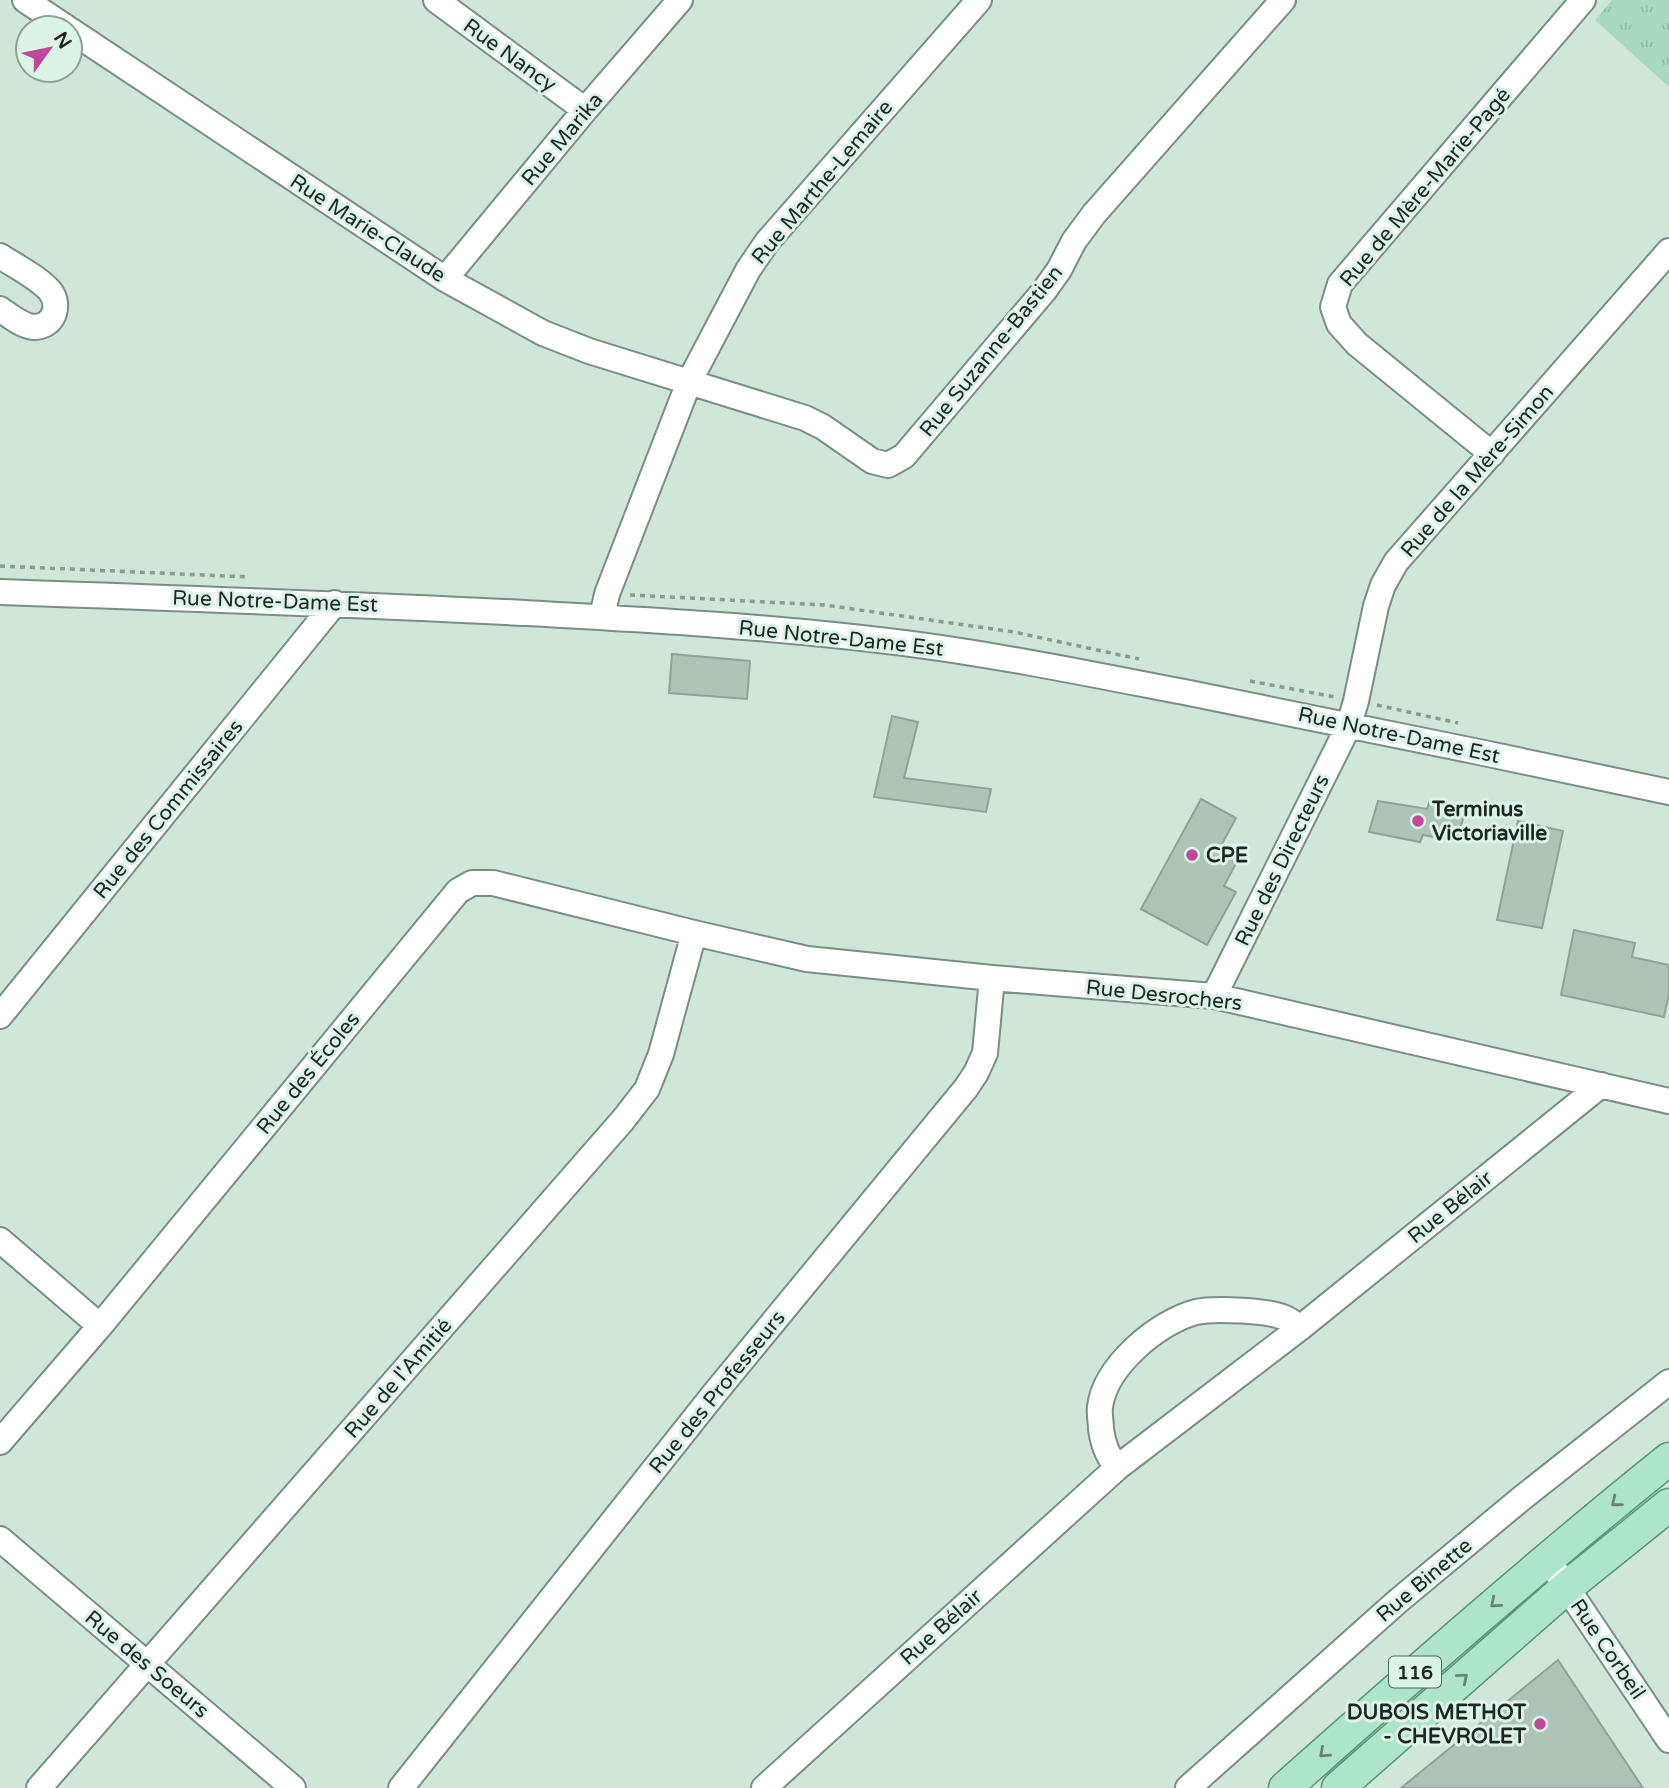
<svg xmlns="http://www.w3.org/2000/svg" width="1669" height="1788" font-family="'Varela Round',sans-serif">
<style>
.park{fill:url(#park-tufts)}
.building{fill:#adc4b7;stroke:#8ea498;stroke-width:2}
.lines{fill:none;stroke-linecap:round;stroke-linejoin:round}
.minor-casing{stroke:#7a8f84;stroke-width:28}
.major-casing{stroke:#589677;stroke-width:35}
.path{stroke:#8a9b91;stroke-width:3.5;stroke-dasharray:5 5;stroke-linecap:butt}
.minor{stroke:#fff;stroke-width:24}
.major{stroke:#aee4ca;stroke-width:32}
.oneway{stroke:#668576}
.poi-dot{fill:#c0479c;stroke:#dcf4e7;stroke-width:2.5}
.labels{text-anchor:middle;stroke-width:6;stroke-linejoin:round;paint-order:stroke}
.shield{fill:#dcf4e7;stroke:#56645c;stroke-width:2}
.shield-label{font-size:19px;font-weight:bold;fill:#1d2621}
.street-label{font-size:21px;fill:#1d2621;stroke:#dcf4e7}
.poi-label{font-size:21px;font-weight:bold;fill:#1d2621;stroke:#dcf4e7;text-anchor:start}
</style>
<defs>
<pattern id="park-tufts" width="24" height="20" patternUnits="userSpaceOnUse" patternTransform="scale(1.75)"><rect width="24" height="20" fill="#a9dac0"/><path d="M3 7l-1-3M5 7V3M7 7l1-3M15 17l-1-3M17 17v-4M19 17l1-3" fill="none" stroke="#91bba5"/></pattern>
</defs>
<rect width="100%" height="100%" fill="#cfe6d9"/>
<!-- park -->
<path class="park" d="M1612 0H1669V87L1595 20Z"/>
<!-- building -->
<path class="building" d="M672 654 750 661 747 699 669 693Z
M892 716 918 722 904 778 991 789 986 812 874 797Z
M1201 799 1236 818 1222 844 1241 854 1224 886 1236 892 1207 945 1141 909Z
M1378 801 1427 809 1429 803 1466 810 1456 841 1423 835 1420 842 1369 832Z
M1518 821 1563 831 1542 928 1497 920Z
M1574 930 1635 943 1632 957 1669 965V994L1664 1017 1561 995Z
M1558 1660 1643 1788H1401Z"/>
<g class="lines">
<!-- minor casing -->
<g class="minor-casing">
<path id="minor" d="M25 0 67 28
M436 0 585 110
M70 30 445 279 543 333 589 351 805 418 823 427 872 461 888 465 904 456 1044 291 1059 270 1074 241 1094 214 1283 0
M0 256C15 266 39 278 50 291 61 305 54 327 34 327 22 326 10 316 0 309
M445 279 585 110 680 0
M1492 454 1357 344 1339 324 1333 307 1340 284 1583 0
M0 592C175 598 350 604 525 613 651 620 778 627 904 643 1005 656 1105 677 1204 696 1360 727 1514 759 1669 792
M602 617 607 594 689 382 748 270 767 242 979 0
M1214 996 1349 725 1356 701 1376 606 1383 585 1396 562 1669 251
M0 1016 335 603
M0 1240 100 1326
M0 1442 100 1326 458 891 472 883H493L694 933 807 959 992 978 1214 996 1669 1101
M1118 1467C1107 1457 1103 1444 1101 1429 1101 1422 1099 1414 1100 1407 1105 1366 1158 1322 1196 1312 1213 1308 1272 1310 1287 1319 1291 1321 1296 1325 1300 1328
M0 1539 293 1788
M1547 1558 1669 1740
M39 1788 623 1120 647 1089 661 1054 694 933
M401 1788 714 1394 966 1088 976 1073 985 1053 992 978
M764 1788 1118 1467 1300 1328 1601 1085
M1188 1788 1398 1601 1522 1498 1669 1382"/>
</g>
<!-- major casing -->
<g class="major-casing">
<path id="major" d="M1285 1788C1411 1676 1537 1565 1669 1459
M1338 1788 1567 1587 1669 1505"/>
</g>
<!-- path -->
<path class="path" d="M0 566 249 577
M630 595 825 605 1014 632 1139 659
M1250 681 1335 697
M1377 705 1458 723"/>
<!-- minor -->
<use href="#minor" class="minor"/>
<!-- major -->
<use href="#major" class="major"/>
</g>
<!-- one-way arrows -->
<defs><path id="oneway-chevron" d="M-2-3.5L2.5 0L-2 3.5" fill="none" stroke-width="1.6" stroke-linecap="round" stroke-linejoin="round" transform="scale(1.75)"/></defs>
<g class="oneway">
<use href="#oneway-chevron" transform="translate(1616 1502) rotate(141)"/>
<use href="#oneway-chevron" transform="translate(1495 1603) rotate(140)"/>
<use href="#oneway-chevron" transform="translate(1463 1678) rotate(-41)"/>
<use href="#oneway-chevron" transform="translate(1324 1753) rotate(138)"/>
</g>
<!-- markers -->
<g class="poi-dot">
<circle cx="1418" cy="821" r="7"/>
<circle cx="1192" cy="855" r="7"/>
<circle cx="1540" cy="1724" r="7"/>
</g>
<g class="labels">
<!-- shield labels -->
<rect class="shield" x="1389" y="1656.5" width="52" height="31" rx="5"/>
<g class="shield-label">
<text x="1415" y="1679">116</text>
</g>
<!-- street labels -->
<g class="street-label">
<text transform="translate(510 55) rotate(36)" y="7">Rue Nancy</text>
<text transform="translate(562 139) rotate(-50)" y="7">Rue Marika</text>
<text transform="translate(822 182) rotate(-50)" y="7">Rue Marthe-Lemaire</text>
<text transform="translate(1425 187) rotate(-50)" y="7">Rue de Mère-Marie-Pagé</text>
<text transform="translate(368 228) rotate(33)" y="7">Rue Marie-Claude</text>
<text transform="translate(991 351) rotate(-51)" y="7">Rue Suzanne-Bastien</text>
<text transform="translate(1477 471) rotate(-49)" y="7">Rue de la Mère-Simon</text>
<text transform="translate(275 601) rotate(2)" y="7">Rue Notre-Dame Est</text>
<text transform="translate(841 638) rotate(6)" y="7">Rue Notre-Dame Est</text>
<text transform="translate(1399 735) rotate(12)" y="7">Rue Notre-Dame Est</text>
<text transform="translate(168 809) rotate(-51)" y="7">Rue des Commissaires</text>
<text transform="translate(1282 860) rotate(-64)" y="7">Rue des Directeurs</text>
<text transform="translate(1164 995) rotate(6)" y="7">Rue Desrochers</text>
<text transform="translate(308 1073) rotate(-51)" y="7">Rue des Écoles</text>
<text transform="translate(1450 1207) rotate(-39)" y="7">Rue Bélair</text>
<text transform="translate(398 1378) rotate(-49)" y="7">Rue de l'Amitié</text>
<text transform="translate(717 1392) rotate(-51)" y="7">Rue des Professeurs</text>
<text transform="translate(1424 1580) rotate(-40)" y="7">Rue Binette</text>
<text transform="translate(941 1627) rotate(-42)" y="7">Rue Bélair</text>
<text transform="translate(1608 1649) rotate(56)" y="7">Rue Corbeil</text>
<text transform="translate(147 1664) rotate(40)" y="7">Rue des Soeurs</text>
</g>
<!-- poi labels -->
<g class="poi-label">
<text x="1432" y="816">Terminus<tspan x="1432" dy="24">Victoriaville</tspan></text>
<text x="1206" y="862">CPE</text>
<text x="1526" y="1719" text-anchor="end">DUBOIS METHOT<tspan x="1526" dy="24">- CHEVROLET</tspan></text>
</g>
</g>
<!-- north arrow -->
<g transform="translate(49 49) rotate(57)"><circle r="33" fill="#dcf4e7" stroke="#90a298" stroke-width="2"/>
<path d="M0-5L12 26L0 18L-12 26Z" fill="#c0479c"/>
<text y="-10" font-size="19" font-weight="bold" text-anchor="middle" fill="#1d2621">N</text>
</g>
</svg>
